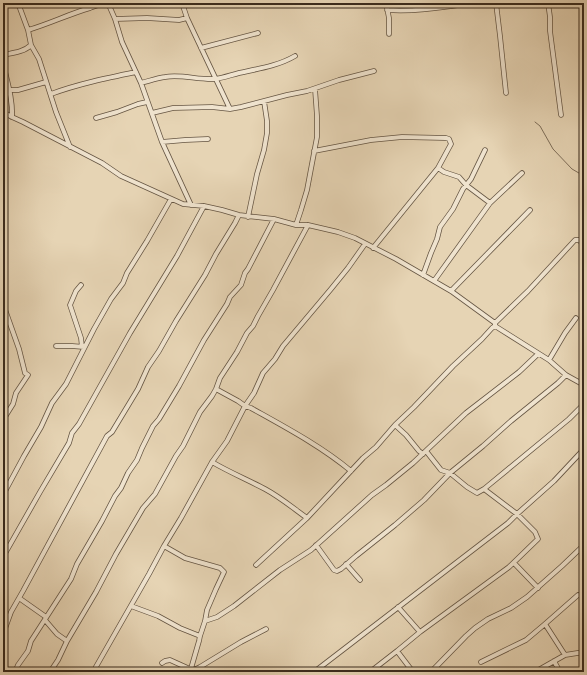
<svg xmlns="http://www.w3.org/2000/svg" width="587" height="675" font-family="'IM FELL English',serif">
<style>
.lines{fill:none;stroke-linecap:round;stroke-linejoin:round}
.stream{stroke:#7e6e59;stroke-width:1}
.minor-casing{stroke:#655543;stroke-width:5.5}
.minor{stroke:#efe3ce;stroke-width:4}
</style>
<rect width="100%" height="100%" fill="#e6d4b4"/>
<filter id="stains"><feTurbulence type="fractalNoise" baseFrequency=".005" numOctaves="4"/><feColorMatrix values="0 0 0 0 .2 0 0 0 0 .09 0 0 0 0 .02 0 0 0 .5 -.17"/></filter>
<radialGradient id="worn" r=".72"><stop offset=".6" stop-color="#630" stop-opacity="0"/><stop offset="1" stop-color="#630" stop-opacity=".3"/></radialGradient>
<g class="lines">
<!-- stream -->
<path class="stream" d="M535 122 540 126 553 149 572 169 584 176"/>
<!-- minor casing -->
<g class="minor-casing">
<path id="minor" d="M18 3 28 30 31 45 39 59 56 112 70 147
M108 3 115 19 122 42 141 83 162 142 191 205
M182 3 187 18
M386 3 389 18V34
M496 3 500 36 506 93
M548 3 550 17V31L561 115
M387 10C416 12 444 7 472 3
M115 19 147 18 179 20 187 18 230 109
M28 30C49 24 69 14 90 8 96 6 102 3 108 4
M201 48 258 33
M3 55C13 53 24 52 31 45
M3 63C7 81 13 99 12 117
M141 83C149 81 157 78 165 77 181 74 198 80 215 79 223 78 231 75 239 73 257 69 278 66 295 56
M10 90H18L46 82
M51 94C78 84 107 78 136 72
M3 112 12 117 23 122 102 163 121 176 183 204 204 206 222 210 239 215 274 219 296 225H308L338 232 355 238 396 259 451 291 495 323V326L549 360 566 375 584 385
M152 113 173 108 212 107 230 109 241 107 287 95 307 91 339 80 374 71
M96 118 117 112 138 104 147 102
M162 142 185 140 208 139
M314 151 371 140 402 137 446 138 449 139 451 144 438 168
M248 217 257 174 264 150 267 133V121L264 101
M296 225 301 210 307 190 317 137V116L315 89
M373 248 438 168 444 172 459 177 466 185 490 203
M423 275 431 253 437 239 440 227 453 209 463 189 471 179 485 150
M434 281 490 203 522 173
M81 285 76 291 70 305 81 338 82 347
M451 291 530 210
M3 304 19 349 25 373 28 375 16 393 13 404 3 420
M495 323 528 291 575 240H579L584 245
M56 346H72L84 347
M549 360 565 333 576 318
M216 389 238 401 245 406 251 408C285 427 321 446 351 471
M395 425 406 435 419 451 423 454
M426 451 441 470 450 473 467 487 477 493 484 489 517 514 554 481 584 449
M212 462C229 472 248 480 265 489 280 497 293 508 307 518L363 458 376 447 395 425 414 407 453 366 482 339 492 328 495 326
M484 489 569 419 584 404
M3 495 24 456 41 427 52 403 66 384 94 329 111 299 123 283 127 273 147 241 171 199
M316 545 334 570 337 571 341 569 356 556 395 525 424 500 450 473 483 446 511 421 558 383 566 375
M164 546 185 558 220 568 224 572 216 589 207 610 205 621 200 636 199 641 190 672
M3 557 40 492 69 443 72 433 79 424 130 333 177 256 204 206
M514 563 538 588
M346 564 360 580
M256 565 307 518
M19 598 46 617
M131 606 158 616 180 628 200 636
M398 607 420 632
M45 620 57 634 67 641
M205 621 217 617 234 606 280 570 311 550 372 495 386 485 413 463 466 413 519 372 538 354
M545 624 565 655
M3 634 11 612 23 591 107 436 112 432 138 389 148 367 159 351 176 321 205 275 216 254 235 223 239 215
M397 651 413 672
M554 661 560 672
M481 662 526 640 545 624 578 595
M162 663 165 661 170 660 190 669
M15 672 18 665 28 651 31 641 71 579 77 564 102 521 115 496 121 488 128 473 137 460 142 448 153 426 159 419 179 386 204 340 227 304 230 297 241 285 245 273 248 269 274 219
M50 672 58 660 67 641 96 592 116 554 143 508 155 494 176 456 183 446 200 412 212 396 216 389 220 378 237 352 247 333 253 326 258 316 273 290 308 225
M93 672 149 574 164 546 181 518 212 462 227 441 245 406 254 393 263 373 275 359 283 346 331 289 348 268 365 244
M190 672 200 667 241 642 266 629
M314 672 508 523 517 514 535 532 538 539 509 567 420 632 397 651 370 672
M431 672 466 636 475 628 488 619 511 608 527 597 562 566 584 545
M535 672 565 655 584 652"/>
</g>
<!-- minor -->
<use href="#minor" class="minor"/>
</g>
<!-- margin -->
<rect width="587" height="675" fill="none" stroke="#e6d4b4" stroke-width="16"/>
<rect x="4" y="4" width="579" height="667" fill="none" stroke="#3a2b1d" stroke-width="2"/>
<rect x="8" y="8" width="571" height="659" fill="none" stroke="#3a2b1d"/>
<rect width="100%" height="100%" filter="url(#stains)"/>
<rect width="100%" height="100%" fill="url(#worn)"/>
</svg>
